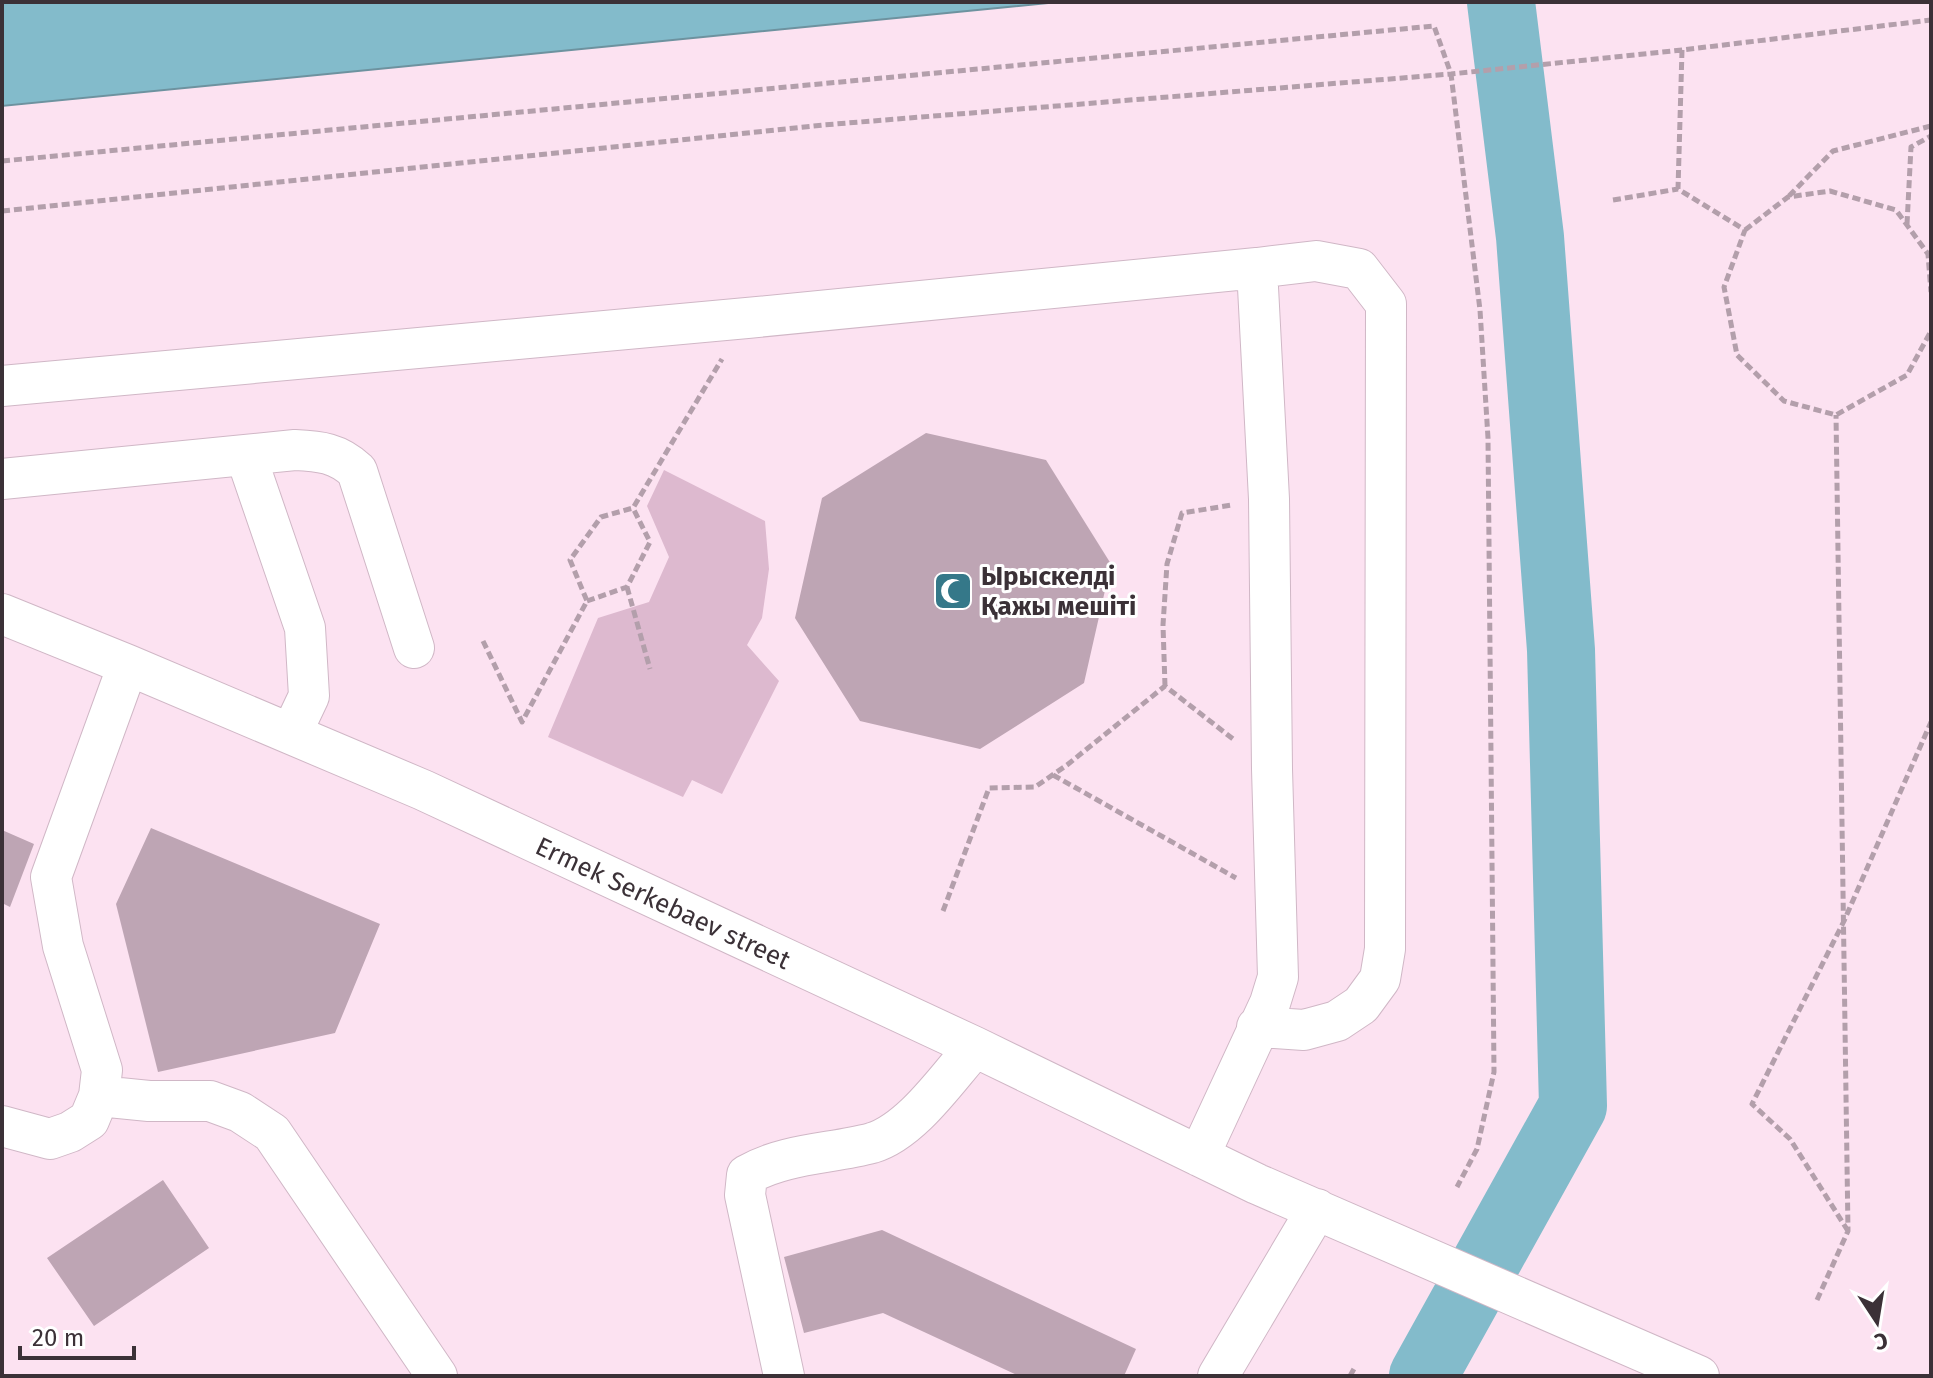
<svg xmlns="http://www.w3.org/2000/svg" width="1933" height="1378" font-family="'Fira Sans',sans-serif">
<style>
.green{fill:#ddb9cf}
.water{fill:#83bbcb;stroke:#6d929f;stroke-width:2}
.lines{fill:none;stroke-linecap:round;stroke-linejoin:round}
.river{stroke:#83bbcb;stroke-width:68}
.building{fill:#bea5b4}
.minor-casing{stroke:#d0b7c6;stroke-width:42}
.path{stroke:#b39fab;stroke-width:5;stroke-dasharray:8 4;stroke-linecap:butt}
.minor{stroke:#fff;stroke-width:40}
.labels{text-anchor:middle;stroke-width:6;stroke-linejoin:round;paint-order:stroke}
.poi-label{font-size:26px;font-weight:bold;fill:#3b3137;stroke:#fff;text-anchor:start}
.street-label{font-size:26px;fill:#3b3137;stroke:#fff}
</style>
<rect width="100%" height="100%" fill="#fce2f1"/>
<!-- green -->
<path class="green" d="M664 470 765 521 769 569 762 618 747 645 779 681 722 794 692 780 683 797 548 737 598 618 649 602 669 557 647 506Z"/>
<!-- water -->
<path class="water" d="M2 2H1058L2 106Z"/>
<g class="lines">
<!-- river -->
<path class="river" d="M1423 1376 1573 1106 1561 650 1530 237 1501 2"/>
</g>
<!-- building -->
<path class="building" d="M926 433 1046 460 1111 564 1084 683 980 749 860 721 795 618 822 498Z
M151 828 380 924 335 1033 158 1072 116 904Z
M2 830 34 844 10 907 2 903Z
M163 1180 209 1248 94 1326 47 1258Z
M882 1230 1136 1349 1124 1376H1019L883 1313 804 1333 784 1257Z"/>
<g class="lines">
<!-- minor casing -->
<g class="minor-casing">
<path id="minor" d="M2 386 747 318 1257 268 1269 499 1272 769 1278 977 1270 1003 1199 1156
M246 456 305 628 309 696 291 734
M2 479 295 450C320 451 338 453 357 471L414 648
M2 614 128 665 423 790 975 1047 1257 1184 1699 1376
M1257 1027 1304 1030 1337 1021 1361 1005 1380 979 1385 949 1386 304 1359 269 1316 261 1257 268
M99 1096 149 1101H210L240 1112 272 1133 437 1376
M2 1126 50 1139 70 1132 89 1120 99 1096 102 1070 63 946 51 877 128 665
M784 1376 745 1195 747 1175C785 1153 831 1154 872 1143 912 1131 948 1077 975 1047
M1218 1376 1317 1209"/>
</g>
<!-- path -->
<path class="path" d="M1682 50 1678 189 1745 230 1724 287 1737 355 1784 401 1836 415 1907 375 1931 331
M2 161 1434 26 1451 74 1480 310 1488 438 1494 1072 1477 1149 1457 1187
M1789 196 1833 151 1931 126
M1613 200 1678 189
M2 211 823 125 1451 74 1682 50 1931 20
M1907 224 1911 147 1931 136
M1745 230 1788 197 1830 191 1896 210 1928 254 1931 292
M627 587 650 669
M587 601 627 587 650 542 633 508
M483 641 522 722 587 601 570 560 601 517 633 508 722 359
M1165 686 1163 625 1167 564 1182 513 1232 505
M1053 775 1236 878
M943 911 989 788 1035 787 1067 765 1165 686 1233 739
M1848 1231 1790 1139 1752 1104 1844 921 1931 722
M1817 1300 1848 1231 1836 415
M1350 1376 1355 1367"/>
<!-- minor -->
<use href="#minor" class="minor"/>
</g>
<!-- icons -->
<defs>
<g id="mosque-square" transform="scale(2)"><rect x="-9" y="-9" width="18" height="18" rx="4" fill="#357889" stroke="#fff"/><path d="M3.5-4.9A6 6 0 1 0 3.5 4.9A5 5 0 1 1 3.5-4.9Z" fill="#fff"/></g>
</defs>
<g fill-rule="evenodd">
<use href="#mosque-square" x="953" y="591"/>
</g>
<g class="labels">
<!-- poi labels -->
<g class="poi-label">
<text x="981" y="585">Ырыскелді<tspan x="981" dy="30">Қажы мешіті</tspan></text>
</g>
<!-- street labels -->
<g class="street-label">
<text transform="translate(663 903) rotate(25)" y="9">Ermek Serkebaev street</text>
</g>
</g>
<!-- border -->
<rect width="1933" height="1378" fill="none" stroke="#3b3137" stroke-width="8"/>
<!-- north arrow -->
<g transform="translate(1877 1322) rotate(168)" stroke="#ffffff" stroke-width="6" paint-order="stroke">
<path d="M0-6L14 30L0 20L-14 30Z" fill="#3b3137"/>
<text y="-12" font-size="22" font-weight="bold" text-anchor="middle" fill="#3b3137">С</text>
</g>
<!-- scale -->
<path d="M20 1346v12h114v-12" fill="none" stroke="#3b3137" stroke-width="4"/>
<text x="32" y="1346" font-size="24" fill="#3b3137" stroke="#ffffff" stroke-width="6" paint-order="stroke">20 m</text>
</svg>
